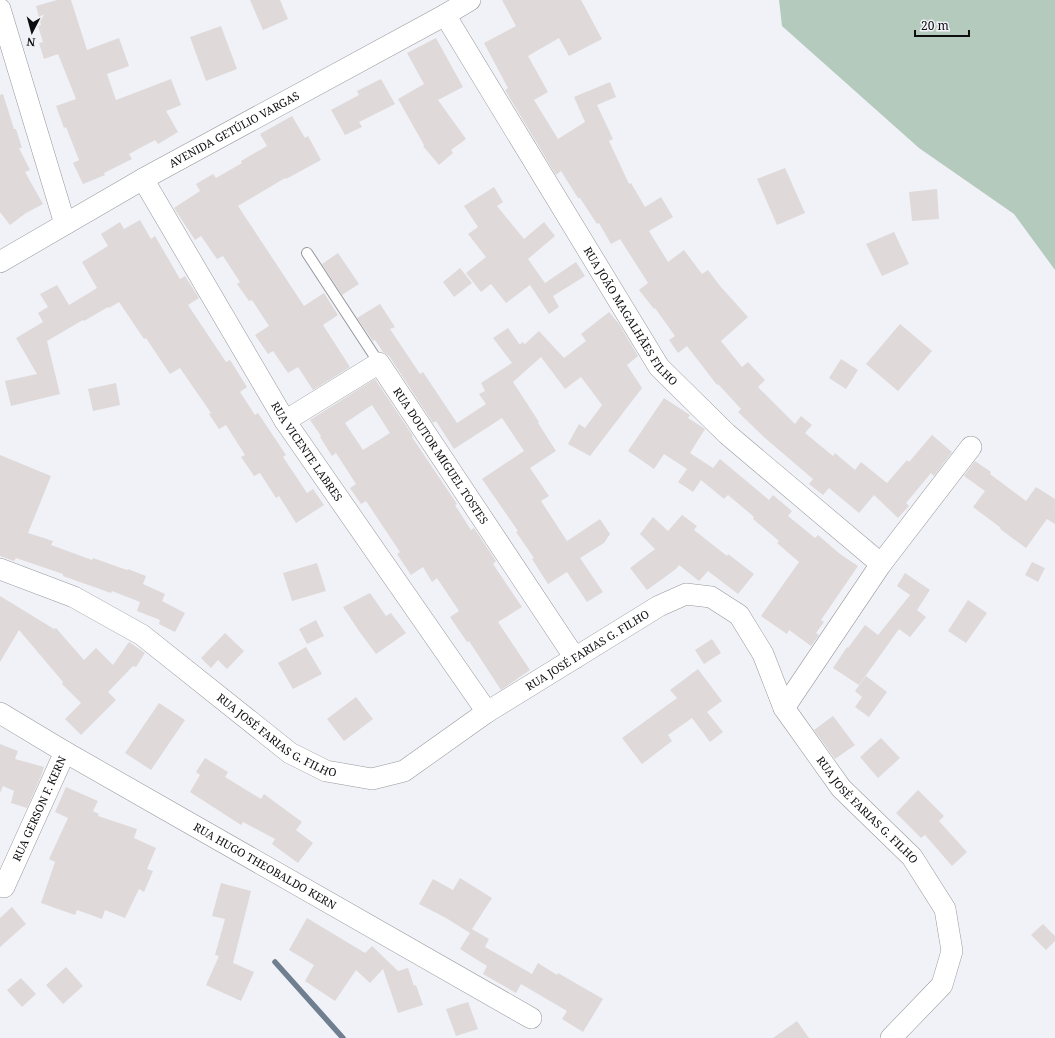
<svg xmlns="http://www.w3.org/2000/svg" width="1055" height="1038" font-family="'Noto Serif',serif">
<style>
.green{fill:#b4cabd}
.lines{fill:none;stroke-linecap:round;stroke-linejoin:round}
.stream{stroke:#6f7f8f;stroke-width:5.5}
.building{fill:#dfd9d9;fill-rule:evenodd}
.lane-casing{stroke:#97989c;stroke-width:12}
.street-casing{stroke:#97989c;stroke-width:22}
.lane{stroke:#fff;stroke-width:10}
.street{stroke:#fff;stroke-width:21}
.labels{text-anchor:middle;stroke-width:3;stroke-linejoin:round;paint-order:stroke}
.street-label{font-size:11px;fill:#0e0e10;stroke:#f0f2f7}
</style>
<rect width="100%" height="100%" fill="#f0f2f7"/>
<!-- green -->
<path class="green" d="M779 0H1055V270L1014 214 919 148 782 26Z"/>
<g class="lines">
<!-- stream -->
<path class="stream" d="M275 962 343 1038"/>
</g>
<!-- building -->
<path class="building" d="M57 0H71L87 50 119 38 129 66 107 74 116 100 171 79 181 105 166 111 178 132 158 144 155 140 129 154 132 159 104 173 105 175 83 184 73 163 79 160 66 127 64 128 56 106 76 99 58 54 44 59 39 43 43 42 38 26 41 25 36 6Z
M250 0H280L288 19 263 30Z
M502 0H581L602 39 569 56 559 38 528 56 548 92 534 100 558 139 585 122 574 97 610 82 616 97 597 105 613 139 609 141 629 184 631 183 645 207 661 197 673 217 649 231 668 262 684 250 702 274 708 270 720 286 748 317 721 341 742 367 748 362 765 380 758 387 795 424 801 416 812 425 805 433 833 456 835 453 855 470 861 462 887 483 907 460 909 462 932 435 952 452 934 476 931 473 906 503 909 506 898 518 874 495 859 513 829 488 823 495 809 484 813 479 765 438 738 412 741 409 718 384 717 385 687 346 678 353 669 340 675 336 655 308 654 309 639 290 648 283 620 239 611 244 599 223 597 224 580 198H578L561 171 556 175 505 90 508 88 484 43 516 26Z
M221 26 237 69 206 81 190 37Z
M436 38 463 87 438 100 466 139 451 150 453 153 439 165 423 146 424 145 398 99 424 84 407 53Z
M381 79 395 104 359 122 362 127 345 135 331 110 359 95 357 91Z
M3 94 14 129H16L22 148H19L30 170 25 172 43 204 26 213 10 225 0 212V95Z
M292 116 305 138 308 136 321 160 286 179 285 178 238 206 304 306 324 293 338 315 323 325 350 367 313 390 298 367 288 373 273 351 268 354 255 335 269 326 252 300 249 301 237 284 240 282 223 256 217 259 201 236 195 240 174 208 200 191 196 184 213 174 216 178 242 163 241 161 267 146 260 134Z
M785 168 805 213 777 225 757 179Z
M494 187 503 202 497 206 524 239 544 222 555 236 528 259 545 283 576 262 585 276 553 296 559 307 549 314 530 285 506 303 491 284 481 292 466 273 486 257 468 234 478 227 464 206Z
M937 189 939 219 912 221 909 192Z
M140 220 151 239 155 236 180 279 185 276 199 298 188 305 226 362 230 360 247 387 240 392 255 415 258 413 286 455 283 457 307 493 313 489 324 505 296 523 279 496 276 498 260 473 254 476 241 457 245 455 226 425 219 429 209 414 211 413 180 368 170 374 146 338 144 339 119 302 109 308 108 307 84 321 83 320 47 341 60 394 11 406 5 381 37 374 16 338 43 322 38 313 48 307 40 294 57 285 69 305 97 288 82 262 108 246 101 234 120 222 124 229Z
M894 232 909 264 882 276 866 244Z
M338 253 359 284 342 295 322 264Z
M460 268 472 283 454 297 443 282Z
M380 304 395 327 390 329 420 374 423 372 457 423 486 404 479 394 485 391 481 383 512 363 493 338 508 328 520 345 522 342 525 344 539 331 564 358 586 341 581 334 609 312 619 324 638 356 627 365 642 388 590 456 568 444 579 424 585 428 602 405 581 377 565 389 541 357 513 382 539 422 538 423 556 451 530 468 549 496 541 501 567 541 600 519 610 534 604 543 580 558 603 592 587 602 567 572 548 584 532 559 534 558 516 532 518 531 482 479 524 451 502 418 454 449 436 421 433 423 389 356 383 352 375 340 373 341 357 318Z
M900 324 932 351 898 391 866 364Z
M841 359 858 370 846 389 829 378Z
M375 379 413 436 412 437 418 446 457 504 455 505 471 530 474 528 496 561 493 564 522 607 498 622 530 670 501 690 469 641 467 642 450 617 459 611 437 578 432 582 423 567 411 575 397 554 400 552 366 501 361 504 350 488 356 484 336 453 332 456 320 437 321 436 310 420ZM372 405 390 433 363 450 345 423Z
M116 383 120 405 93 411 88 389Z
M664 398 690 415 688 418 705 429 690 453 713 468 720 459 769 500 773 495 792 511 788 516 815 538 818 535 840 554 858 566 821 620 824 622 816 633 819 635 811 646 789 630 787 634 761 616 799 562 777 543 779 541 753 519 754 517 728 495 724 499 701 480 693 492 678 482 687 469 664 454 654 469 628 451Z
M0 455 51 476 28 533 53 541 51 545 92 560 93 558 127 570 128 569 146 576 143 584 165 594 162 601 185 613 175 632 159 624 160 620 137 611 140 602 112 591 111 593 63 576V574L16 558 14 561 0 556Z
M975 461 991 472 990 474 1026 501 1036 487 1055 499V524L1047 519 1026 548 1000 529 1001 528 973 507 985 491 964 476Z
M682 515 697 526 694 530 727 556 728 554 754 574 738 594 708 571 699 581 679 565 676 569 647 590 630 568 655 549 640 534 653 517 668 531Z
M1032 562 1045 568 1038 582 1025 575Z
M317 563 326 591 292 601 283 573Z
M905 573 930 590 917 610 926 617 910 637 899 629 859 685 833 668 847 647 848 648 865 625 878 635 910 595 897 586Z
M370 593 386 616 391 613 406 633 376 654 359 631 343 607Z
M0 596 54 629 56 628 84 660 96 648 113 665 129 642 145 653 136 667 133 666 108 692 116 700 81 735 65 719 81 703 62 684 63 682 19 630 0 662Z
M968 600 987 613 966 643 948 631Z
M316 620 324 636 307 644 299 629Z
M225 633 244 651 227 669 218 660 211 668 201 658Z
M712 639 721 653 704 664 695 650Z
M306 647 322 674 293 689 278 663Z
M698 669 722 701 707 712 723 732 710 742 692 718 668 735 672 741 642 764 622 738 677 698 670 690Z
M866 676 887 692 869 717 855 707 862 697 855 691Z
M356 697 373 719 344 741 327 719Z
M159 703 185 720 151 770 125 753Z
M833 716 855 745 835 759 814 730Z
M881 738 900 758 878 778 860 757Z
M0 744 18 751 15 759 44 767 41 776 27 808 11 803 14 791 3 786 0 793Z
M205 758 228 772 225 777 261 799 264 794 302 822 296 830 313 843 298 863 272 844 275 839 243 822 241 825 190 792 200 775 196 772Z
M66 787 98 801 93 811 99 814 98 816 137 829 134 838 156 848 147 869 153 871 144 892 139 889 125 918 105 910 102 919 77 910 75 915 41 903 55 862 49 859 68 818 55 812Z
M918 790 944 816 939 821 967 852 952 866 925 835 921 838 896 813Z
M460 878 492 898 472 929 489 939 485 947 532 974 538 963 557 975 558 973 603 999 583 1032 562 1019 567 1011 521 984 516 993 483 974 487 966 460 949 470 933 446 918 419 904 433 879 453 890Z
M221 883 251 891 233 963 254 972 241 1001 206 985 219 956 215 955 225 919 212 916Z
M12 907 26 924 0 947V918Z
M307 918 365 953 372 946 398 971 408 968 414 986 416 985 423 1005 398 1013 383 969 370 983 356 970 335 1001 305 981 314 965 289 950Z
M1043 924 1055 936V941L1046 950 1031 935Z
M66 967 83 986 63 1004 46 985Z
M21 978 36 994 22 1007 7 990Z
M468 1002 478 1029 456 1036 446 1009Z
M797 1021 809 1038H773Z"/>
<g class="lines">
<!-- lane casing -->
<g class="lane-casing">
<path id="lane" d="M307 253 379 363"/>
</g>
<!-- street casing -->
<g class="street-casing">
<g id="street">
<path d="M0 9 65 224"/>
<path id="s1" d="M445 15 659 367 727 434 881 564"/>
<path id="s2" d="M143 179 285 421 487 712"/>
<path id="s3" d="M0 262 143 179 445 15 470 0"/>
<path id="s4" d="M285 421 379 363 575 658"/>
<path id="s5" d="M0 569 74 597 142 635 290 753 326 771 372 779 404 771 487 712 659 606 686 594 711 597 739 615 763 654 784 708 841 788 912 857 945 909 952 951 942 985 891 1038"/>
<path d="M784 708 881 564 971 447"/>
<path id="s6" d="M0 713 65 752 531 1018"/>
<path id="s7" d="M4 887 65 752"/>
</g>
</g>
<!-- lane -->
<use href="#lane" class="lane"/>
<!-- street -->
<use href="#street" class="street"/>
</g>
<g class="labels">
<!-- street labels -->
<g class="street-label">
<text dy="4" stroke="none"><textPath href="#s3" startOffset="269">AVENIDA GETÚLIO VARGAS</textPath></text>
<text dy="4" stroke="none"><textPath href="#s1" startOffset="354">RUA JOÃO MAGALHÃES FILHO</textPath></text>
<text dy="4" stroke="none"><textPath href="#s2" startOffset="318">RUA VICENTE LABRES</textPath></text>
<text dy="4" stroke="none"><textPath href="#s4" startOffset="222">RUA DOUTOR MIGUEL TOSTES</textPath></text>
<text dy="4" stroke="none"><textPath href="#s5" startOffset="686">RUA JOSÉ FARIAS G. FILHO</textPath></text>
<text dy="4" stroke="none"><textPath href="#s5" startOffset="326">RUA JOSÉ FARIAS G. FILHO</textPath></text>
<text dy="4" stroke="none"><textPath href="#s7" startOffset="86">RUA GERSON F. KERN</textPath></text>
<text dy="4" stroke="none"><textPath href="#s5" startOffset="1094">RUA JOSÉ FARIAS G. FILHO</textPath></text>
<text dy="4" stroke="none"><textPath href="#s6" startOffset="306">RUA HUGO THEOBALDO KERN</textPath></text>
</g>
</g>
<!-- north arrow -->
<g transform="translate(32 32) rotate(186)" stroke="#f0f2f7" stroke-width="3" paint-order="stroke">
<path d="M0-3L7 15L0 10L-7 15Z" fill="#0e0e10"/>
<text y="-6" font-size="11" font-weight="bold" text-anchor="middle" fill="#0e0e10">N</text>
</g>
<!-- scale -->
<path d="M915 30v6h54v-6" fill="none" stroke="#0e0e10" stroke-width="2"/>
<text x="921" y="30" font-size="12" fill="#0e0e10" stroke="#f0f2f7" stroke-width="3" paint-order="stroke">20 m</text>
</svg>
